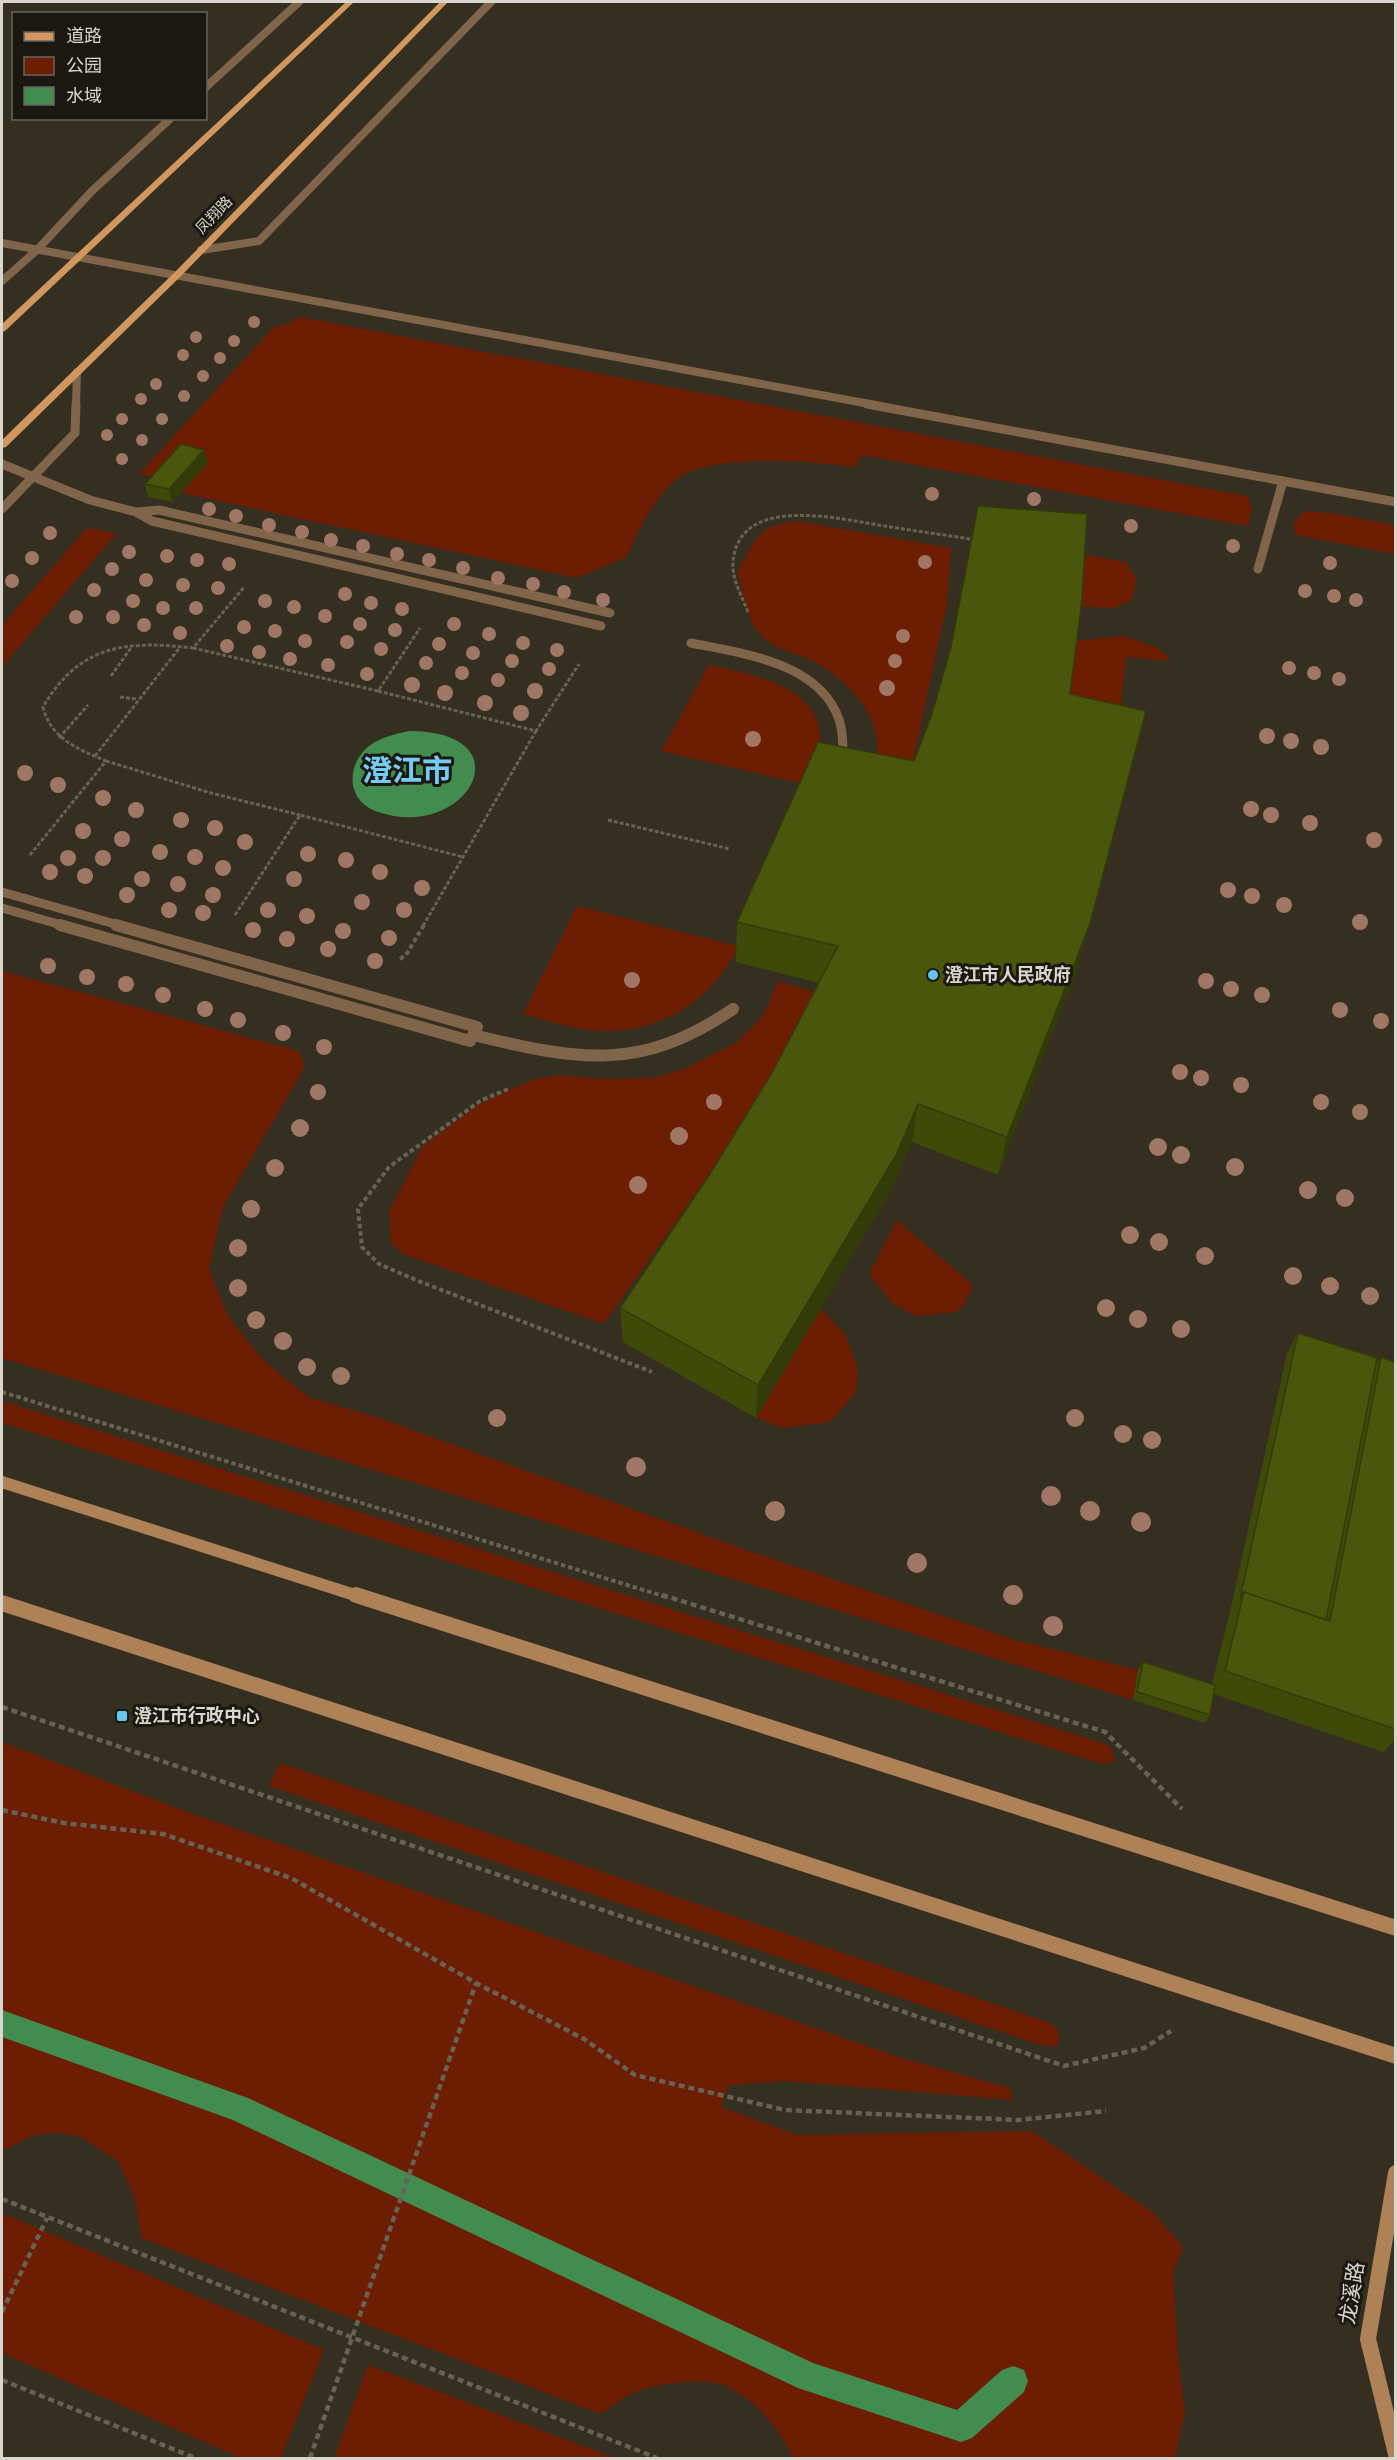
<svg xmlns="http://www.w3.org/2000/svg" width="1397" height="2460" font-family="'Source Sans 3','Noto Sans SC',sans-serif">
<style>
.green{fill:#6d1d02}
.water{fill:#438c4f}
.lines{fill:none;stroke-linecap:round;stroke-linejoin:round}
.stream{fill:#438c4f;fill-rule:evenodd}
.path-far2{stroke:#666255;stroke-width:3;stroke-dasharray:4 2;stroke-linecap:butt}
.path-far1{stroke:#666255;stroke-width:4;stroke-dasharray:4.5 3;stroke-linecap:butt}
.path{stroke:#666255;stroke-width:4.5;stroke-dasharray:6 4;stroke-linecap:butt}
.service-far2{stroke:#81654a;stroke-width:8}
.service-far1{stroke:#81654a;stroke-width:9}
.service{stroke:#81654a;stroke-width:12}
.minor-far1{stroke:#81654a;stroke-width:8}
.minor{stroke:#81654a;stroke-width:9}
.secondary-far1{stroke:#ae8156;stroke-width:12}
.secondary{stroke:#ae8156;stroke-width:16}
.primary{fill:#d1975f;fill-rule:evenodd}
.tree{fill:#a07765}
.wall{fill:#3f4a09}
.shaded-wall{fill:#333c08}
.building{fill:#49560b;stroke:#333c08;stroke-width:1.5}
.poi-dot{fill:#66c4ef;stroke:#1a1811;stroke-width:2}
.labels{text-anchor:middle;stroke-width:6;stroke-linejoin:round;paint-order:stroke}
.far-street-label{font-size:15px;fill:#d9d6cd;stroke:#1a1811}
.poi-label{font-size:18px;font-weight:bold;fill:#d9d6cd;stroke:#1a1811;text-anchor:start}
.near-street-label{font-size:21px;fill:#d9d6cd;stroke:#1a1811}
.town-label{font-size:30px;font-weight:bold;fill:#76cbf3;stroke:#1a1811}
</style>
<rect width="100%" height="100%" fill="#342f21"/>
<!-- green -->
<path class="green" d="M300 317 1247 496 1252 507 1248 526 862 455 855 467C815 461 709 453 677 479 654 498 638 530 627 557L577 578 181 493 207 463 164 480 139 474 273 328 289 323Z
M1304 511 1331 513 1395 525V554L1296 535 1293 524Z
M797 521 951 548 947 604 908 784 865 791C869 778 876 764 877 751 881 712 840 672 806 658 789 651 767 646 756 629 747 617 742 587 737 572 756 540 756 526 797 521Z
M87 528 117 533 2 667V625Z
M1080 554 1126 562 1137 580 1131 601 1114 608 1076 606Z
M1124 636 1156 647 1168 656V661L1126 657 1118 728 1063 721 1073 641Z
M709 665C748 673 816 684 820 735 821 752 816 770 812 786L661 751Z
M577 906 738 946C715 999 661 1032 605 1031 577 1031 549 1021 523 1014Z
M2 971 299 1051 305 1067 223 1207 209 1269 228 1316 263 1360 308 1397 379 1418 752 1552 1015 1640 1138 1670 1133 1700 2 1358Z
M778 981 814 992 774 1071 720 1159 604 1324 403 1254 391 1243 389 1211 423 1146 479 1104 534 1079 563 1075 599 1079 653 1078 684 1069 736 1043 763 1016Z
M897 1220 973 1285 963 1307 956 1312 916 1316 893 1304 869 1274Z
M821 1309 845 1334 858 1369 856 1393 830 1422 783 1428 756 1418Z
M2 1401 1103 1743 1111 1748 1115 1760 1111 1763H1099L2 1423Z
M2 1742 193 1814 905 2059 1011 2088 1013 2100 784 2081 729 2085 721 2107 797 2135 1032 2131 1154 2213 1183 2247 1173 2273 1178 2355 1185 2413 1175 2458H793C779 2428 754 2396 720 2384 702 2378 659 2384 641 2390 627 2394 613 2406 601 2414L141 2238 135 2198 118 2161 79 2136 55 2133 35 2135 2 2151Z
M280 1763 1048 2022 1057 2028 1060 2042 1056 2046H1044L269 1786Z
M2 2213 324 2350 281 2458H241L2 2353Z
M368 2365 615 2458H334Z"/>
<!-- water -->
<path class="water" d="M410 731C527 732 468 842 378 812 343 800 346 759 375 742 386 736 399 733 410 731Z"/>
<g class="lines">
<!-- stream -->
<path class="stream" d="M2 2010 248 2098 813 2363 957 2410 1002 2370 1013 2366 1024 2370 1028 2381 1024 2392 972 2438 961 2442 798 2388 233 2120 2 2037Z"/>
<!-- path-far2 -->
<path class="path-far2" d="M748 612C741 593 729 576 734 555 746 494 844 520 885 526 915 531 946 535 976 540
M193 648 378 691 420 628
M111 676 133 645
M378 691 536 731 579 664
M120 697 137 699
M59 738 88 705
M95 756 181 646
M106 761 211 793 300 815
M608 820 730 849
M30 855 106 761C78 749 51 739 43 707 79 645 126 640 193 648L245 586
M235 915 300 815 463 857
M423 926 536 731"/>
<!-- path-far1 -->
<path class="path-far1" d="M400 959 406 955 424 925
M508 1089 480 1101 389 1167 358 1209 362 1247 379 1264 416 1280 652 1372
M2 1392 666 1597"/>
<!-- path -->
<path class="path" d="M662 1595 1105 1732 1182 1809
M2 1707 1064 2066 1144 2048 1171 2031
M2 1810 64 1823 163 1834 291 1878 476 1983 584 2039 635 2075 785 2110 1018 2120 1106 2111
M2 2199 657 2458
M2 2312 47 2218
M2 2380 195 2458
M310 2458 476 1983"/>
<!-- service-far2 -->
<path class="service-far2" d="M206 87 299 2
M201 250 259 241 491 2
M2 281 37 250 92 191 171 118
M76 405 77 372"/>
<!-- service-far1 -->
<path class="service-far1" d="M2 464 90 500 136 512 152 521 601 626
M2 509 75 433 76 404
M136 512 159 510 610 613
M1258 569 1283 481
M691 643C739 653 812 661 836 712 844 728 842 744 844 761
M2 892 122 926
M2 908 65 926"/>
<!-- service -->
<path class="service" d="M60 925 470 1041
M116 925 477 1027
M473 1035C578 1060 639 1073 733 1009"/>
<!-- minor-far1 -->
<path class="minor-far1" d="M2 243 875 405"/>
<!-- minor -->
<path class="minor" d="M867 404 1396 502"/>
<!-- secondary-far1 -->
<path class="secondary-far1" d="M2 1482 361 1597"/>
<!-- secondary -->
<path class="secondary" d="M356 1595 1396 1928
M2 1603 1396 2056
M1396 2173 1368 2339 1396 2454"/>
<!-- primary -->
<path class="primary" d="M346 2H354L5 331 2 332V324Z
M440 2H448L181 276 6 447 2 448V440L175 272Z"/>
</g>
<!-- trees -->
<g class="tree">
<circle cx="254" cy="322" r="6"/>
<circle cx="196" cy="337" r="6"/>
<circle cx="234" cy="341" r="6"/>
<circle cx="183" cy="355" r="6"/>
<circle cx="220" cy="358" r="6"/>
<circle cx="203" cy="376" r="6"/>
<circle cx="156" cy="384" r="6"/>
<circle cx="184" cy="396" r="6"/>
<circle cx="141" cy="399" r="6"/>
<circle cx="122" cy="419" r="6"/>
<circle cx="162" cy="419" r="6"/>
<circle cx="107" cy="435" r="6"/>
<circle cx="142" cy="440" r="6"/>
<circle cx="122" cy="459" r="6"/>
<circle cx="932" cy="494" r="7"/>
<circle cx="1034" cy="499" r="7"/>
<circle cx="209" cy="509" r="7"/>
<circle cx="236" cy="516" r="7"/>
<circle cx="269" cy="525" r="7"/>
<circle cx="1131" cy="526" r="7"/>
<circle cx="302" cy="532" r="7"/>
<circle cx="50" cy="533" r="7"/>
<circle cx="331" cy="540" r="7"/>
<circle cx="363" cy="546" r="7"/>
<circle cx="1233" cy="546" r="7"/>
<circle cx="129" cy="552" r="7"/>
<circle cx="397" cy="554" r="7"/>
<circle cx="167" cy="556" r="7"/>
<circle cx="32" cy="558" r="7"/>
<circle cx="197" cy="560" r="7"/>
<circle cx="429" cy="560" r="7"/>
<circle cx="925" cy="562" r="7"/>
<circle cx="1330" cy="563" r="7"/>
<circle cx="229" cy="564" r="7"/>
<circle cx="463" cy="568" r="7"/>
<circle cx="112" cy="569" r="7"/>
<circle cx="498" cy="578" r="7"/>
<circle cx="146" cy="580" r="7"/>
<circle cx="12" cy="581" r="7"/>
<circle cx="533" cy="584" r="7"/>
<circle cx="183" cy="585" r="7"/>
<circle cx="218" cy="588" r="7"/>
<circle cx="94" cy="590" r="7"/>
<circle cx="1305" cy="591" r="7"/>
<circle cx="564" cy="592" r="7"/>
<circle cx="345" cy="594" r="7"/>
<circle cx="1334" cy="596" r="7"/>
<circle cx="603" cy="600" r="7"/>
<circle cx="1356" cy="600" r="7"/>
<circle cx="133" cy="601" r="7"/>
<circle cx="265" cy="601" r="7"/>
<circle cx="371" cy="603" r="7"/>
<circle cx="294" cy="607" r="7"/>
<circle cx="163" cy="608" r="7"/>
<circle cx="196" cy="608" r="7"/>
<circle cx="402" cy="609" r="7"/>
<circle cx="325" cy="616" r="7"/>
<circle cx="76" cy="617" r="7"/>
<circle cx="113" cy="617" r="7"/>
<circle cx="360" cy="624" r="7"/>
<circle cx="454" cy="624" r="7"/>
<circle cx="144" cy="625" r="7"/>
<circle cx="244" cy="627" r="7"/>
<circle cx="395" cy="630" r="7"/>
<circle cx="275" cy="631" r="7"/>
<circle cx="180" cy="633" r="7"/>
<circle cx="489" cy="634" r="7"/>
<circle cx="903" cy="636" r="7"/>
<circle cx="305" cy="641" r="7"/>
<circle cx="347" cy="642" r="7"/>
<circle cx="523" cy="643" r="7"/>
<circle cx="439" cy="644" r="7"/>
<circle cx="227" cy="646" r="7"/>
<circle cx="381" cy="649" r="7"/>
<circle cx="557" cy="650" r="7"/>
<circle cx="259" cy="652" r="7"/>
<circle cx="473" cy="653" r="7"/>
<circle cx="290" cy="659" r="7"/>
<circle cx="512" cy="661" r="7"/>
<circle cx="895" cy="661" r="7"/>
<circle cx="426" cy="663" r="7"/>
<circle cx="328" cy="665" r="7"/>
<circle cx="1289" cy="668" r="7"/>
<circle cx="549" cy="669" r="7"/>
<circle cx="462" cy="673" r="7"/>
<circle cx="1314" cy="673" r="7"/>
<circle cx="367" cy="674" r="7"/>
<circle cx="1339" cy="679" r="7"/>
<circle cx="498" cy="680" r="7"/>
<circle cx="412" cy="685" r="8"/>
<circle cx="887" cy="688" r="8"/>
<circle cx="535" cy="691" r="8"/>
<circle cx="445" cy="693" r="8"/>
<circle cx="485" cy="703" r="8"/>
<circle cx="521" cy="713" r="8"/>
<circle cx="1267" cy="736" r="8"/>
<circle cx="753" cy="739" r="8"/>
<circle cx="1291" cy="741" r="8"/>
<circle cx="1321" cy="747" r="8"/>
<circle cx="25" cy="773" r="8"/>
<circle cx="58" cy="785" r="8"/>
<circle cx="103" cy="798" r="8"/>
<circle cx="1251" cy="809" r="8"/>
<circle cx="136" cy="810" r="8"/>
<circle cx="1271" cy="815" r="8"/>
<circle cx="181" cy="820" r="8"/>
<circle cx="1310" cy="823" r="8"/>
<circle cx="215" cy="828" r="8"/>
<circle cx="83" cy="831" r="8"/>
<circle cx="122" cy="839" r="8"/>
<circle cx="1374" cy="840" r="8"/>
<circle cx="245" cy="842" r="8"/>
<circle cx="160" cy="852" r="8"/>
<circle cx="308" cy="854" r="8"/>
<circle cx="195" cy="857" r="8"/>
<circle cx="68" cy="858" r="8"/>
<circle cx="103" cy="858" r="8"/>
<circle cx="346" cy="860" r="8"/>
<circle cx="223" cy="868" r="8"/>
<circle cx="50" cy="872" r="8"/>
<circle cx="380" cy="872" r="8"/>
<circle cx="85" cy="876" r="8"/>
<circle cx="142" cy="879" r="8"/>
<circle cx="294" cy="879" r="8"/>
<circle cx="178" cy="884" r="8"/>
<circle cx="422" cy="888" r="8"/>
<circle cx="1228" cy="890" r="8"/>
<circle cx="127" cy="895" r="8"/>
<circle cx="213" cy="895" r="8"/>
<circle cx="1252" cy="896" r="8"/>
<circle cx="362" cy="902" r="8"/>
<circle cx="1284" cy="905" r="8"/>
<circle cx="169" cy="910" r="8"/>
<circle cx="268" cy="910" r="8"/>
<circle cx="404" cy="910" r="8"/>
<circle cx="203" cy="913" r="8"/>
<circle cx="307" cy="916" r="8"/>
<circle cx="1360" cy="922" r="8"/>
<circle cx="253" cy="930" r="8"/>
<circle cx="343" cy="931" r="8"/>
<circle cx="389" cy="938" r="8"/>
<circle cx="287" cy="939" r="8"/>
<circle cx="328" cy="949" r="8"/>
<circle cx="375" cy="961" r="8"/>
<circle cx="48" cy="966" r="8"/>
<circle cx="87" cy="977" r="8"/>
<circle cx="632" cy="980" r="8"/>
<circle cx="1206" cy="981" r="8"/>
<circle cx="126" cy="984" r="8"/>
<circle cx="1231" cy="989" r="8"/>
<circle cx="163" cy="995" r="8"/>
<circle cx="1262" cy="995" r="8"/>
<circle cx="205" cy="1009" r="8"/>
<circle cx="1340" cy="1010" r="8"/>
<circle cx="238" cy="1020" r="8"/>
<circle cx="1381" cy="1021" r="8"/>
<circle cx="283" cy="1033" r="8"/>
<circle cx="324" cy="1047" r="8"/>
<circle cx="1180" cy="1072" r="8"/>
<circle cx="1201" cy="1078" r="8"/>
<circle cx="1241" cy="1085" r="8"/>
<circle cx="318" cy="1092" r="8"/>
<circle cx="714" cy="1102" r="8"/>
<circle cx="1321" cy="1102" r="8"/>
<circle cx="1360" cy="1112" r="8"/>
<circle cx="300" cy="1128" r="9"/>
<circle cx="679" cy="1136" r="9"/>
<circle cx="1158" cy="1147" r="9"/>
<circle cx="1181" cy="1155" r="9"/>
<circle cx="1235" cy="1167" r="9"/>
<circle cx="275" cy="1168" r="9"/>
<circle cx="638" cy="1185" r="9"/>
<circle cx="1308" cy="1190" r="9"/>
<circle cx="1345" cy="1198" r="9"/>
<circle cx="251" cy="1209" r="9"/>
<circle cx="1130" cy="1235" r="9"/>
<circle cx="1159" cy="1242" r="9"/>
<circle cx="238" cy="1248" r="9"/>
<circle cx="1205" cy="1256" r="9"/>
<circle cx="1293" cy="1276" r="9"/>
<circle cx="1330" cy="1286" r="9"/>
<circle cx="238" cy="1288" r="9"/>
<circle cx="1370" cy="1296" r="9"/>
<circle cx="1106" cy="1308" r="9"/>
<circle cx="1138" cy="1319" r="9"/>
<circle cx="256" cy="1320" r="9"/>
<circle cx="1181" cy="1329" r="9"/>
<circle cx="283" cy="1341" r="9"/>
<circle cx="307" cy="1367" r="9"/>
<circle cx="341" cy="1376" r="9"/>
<circle cx="497" cy="1418" r="9"/>
<circle cx="1075" cy="1418" r="9"/>
<circle cx="1123" cy="1434" r="9"/>
<circle cx="1152" cy="1440" r="9"/>
<circle cx="636" cy="1467" r="10"/>
<circle cx="1051" cy="1496" r="10"/>
<circle cx="775" cy="1511" r="10"/>
<circle cx="1090" cy="1511" r="10"/>
<circle cx="1141" cy="1522" r="10"/>
<circle cx="917" cy="1563" r="10"/>
<circle cx="1013" cy="1595" r="10"/>
<circle cx="1053" cy="1626" r="10"/>
</g>
<!-- wall -->
<path class="wall" d="M208 463 173 502 148 497 145 484Z
M1070 694 1079 964 998 1175 912 1142 890 1192 756 1418 623 1342 620 1308 710 1174 773 1071 819 983 736 962 737 922 914 761Z
M1298 1333 1376 1365 1381 1357 1395 1362V1740L1383 1752 1214 1694 1210 1715 1205 1723 1133 1700 1138 1670 1143 1662 1212 1684 1229 1616 1287 1353Z"/>
<!-- shaded-wall -->
<path class="shaded-wall" d="M204 450 208 463 173 502 169 489Z
M1146 711 1079 964 998 1175 1007 1137Z
M918 1104 912 1142 890 1192 756 1418 758 1385Z"/>
<!-- building -->
<path class="building" d="M181 444 204 450 169 489 145 484Z
M978 506 1087 514 1082 599 1070 694 1146 711 1090 924 1007 1137 918 1104 896 1155 758 1385 620 1308 710 1174 773 1071 838 946 737 922 818 742 914 761 932 714 951 647Z
M1298 1333 1377 1358 1326 1620 1244 1592 1240 1599Z
M1381 1357 1395 1362V1729L1225 1671 1244 1592 1330 1621Z
M1143 1662 1215 1685 1210 1715 1137 1692Z"/>
<!-- markers -->
<g class="poi-dot">
<circle cx="933" cy="975" r="6"/>
<rect x="116" y="1710" width="12" height="12" rx="3"/>
</g>
<g class="labels">
<!-- far-street labels -->
<g class="far-street-label">
<text transform="translate(214 215) rotate(-46)" y="5">凤翔路</text>
</g>
<!-- poi labels -->
<g class="poi-label">
<text x="945" y="981">澄江市人民政府</text>
<text x="134" y="1722">澄江市行政中心</text>
</g>
<!-- near-street labels -->
<g class="near-street-label">
<text transform="translate(1352 2293) rotate(-81)" y="7">龙溪路</text>
</g>
<!-- town labels -->
<g class="town-label">
<text x="407" y="781">澄江市</text>
</g>
</g>
<!-- border -->
<rect width="1397" height="2460" fill="none" stroke="#d9d6cd" stroke-width="6"/>
<!-- legend -->
<rect x="12" y="12" width="195" height="108" fill="#1a1811" stroke="#66645c" stroke-width="1.5"/>
<rect x="24" y="32" width="30" height="9" fill="#d1975f" stroke="#66645c" stroke-width="1.5"/>
<text x="66" y="42" font-size="18" fill="#d9d6cd">道路</text>
<rect x="24" y="57" width="30" height="18" fill="#6d1d02" stroke="#66645c" stroke-width="1.5"/>
<text x="66" y="72" font-size="18" fill="#d9d6cd">公园</text>
<rect x="24" y="87" width="30" height="18" fill="#438c4f" stroke="#66645c" stroke-width="1.5"/>
<text x="66" y="102" font-size="18" fill="#d9d6cd">水域</text>
</svg>
